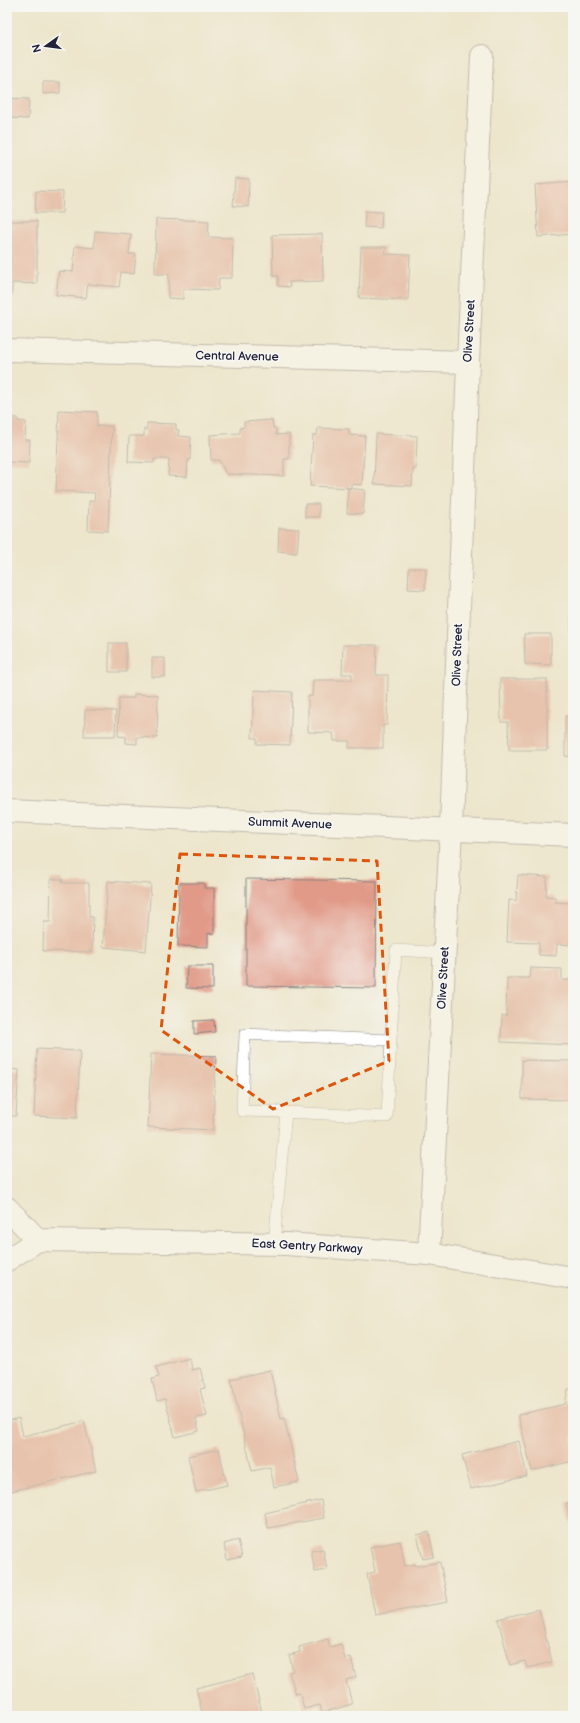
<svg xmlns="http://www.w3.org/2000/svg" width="580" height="1723" font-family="'Balsamiq Sans',sans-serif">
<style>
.building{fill:#e19a87}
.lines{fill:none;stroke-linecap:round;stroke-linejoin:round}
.lane-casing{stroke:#888484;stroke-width:12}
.street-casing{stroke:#888484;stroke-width:24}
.primary-casing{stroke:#888484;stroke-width:24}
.lane{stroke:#fff;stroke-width:11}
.street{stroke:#fff;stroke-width:22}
.primary{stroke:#fff;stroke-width:22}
.marked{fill:none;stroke:#de560e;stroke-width:3;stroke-dasharray:8 5;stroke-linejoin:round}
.labels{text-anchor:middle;stroke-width:3.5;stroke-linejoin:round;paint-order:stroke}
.street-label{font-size:12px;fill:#22223b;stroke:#f6f6f2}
</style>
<rect width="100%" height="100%" fill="#f6f6f2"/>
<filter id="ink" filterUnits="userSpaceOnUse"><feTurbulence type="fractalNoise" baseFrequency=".025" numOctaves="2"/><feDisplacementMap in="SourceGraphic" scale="8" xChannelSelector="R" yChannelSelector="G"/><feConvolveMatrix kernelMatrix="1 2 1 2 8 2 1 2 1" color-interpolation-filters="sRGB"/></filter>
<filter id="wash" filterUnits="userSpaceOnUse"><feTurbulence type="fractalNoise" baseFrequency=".012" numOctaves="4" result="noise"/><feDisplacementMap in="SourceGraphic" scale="16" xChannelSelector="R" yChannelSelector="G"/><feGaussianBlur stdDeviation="0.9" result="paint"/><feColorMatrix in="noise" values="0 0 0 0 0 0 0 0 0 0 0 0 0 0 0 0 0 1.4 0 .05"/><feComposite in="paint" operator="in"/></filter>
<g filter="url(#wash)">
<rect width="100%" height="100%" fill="#ede6cc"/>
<g id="blocks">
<!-- building -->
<path class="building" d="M43 82H60V93L43 94Z
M7 98 29 99 28 119 7 118Z
M235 178 249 179 248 207 233 206Z
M573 182V234L538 237 535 185Z
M36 191 63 192 62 213H35Z
M365 211 382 212 381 228 364 227Z
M156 219 209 221 208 237 233 238 232 278H219L218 290 183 289V299L168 298 169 274H155Z
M7 221H37V284L12 283V295H7Z
M95 231 131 234 129 254H136L134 274 121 272 119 287 88 284 86 298 56 295 59 271 73 272 75 246 94 248Z
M322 234 323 281 289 282 290 287 278 286V276H273L272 235Z
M361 247H386L385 254 410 255 408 300 359 298Z
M59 410 97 412V426H112L108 531 88 530 89 501H94L95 493 56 491Z
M7 417 18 418V421L26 422 25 440H30L29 463 7 462Z
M272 420 273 428H276V435L289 434V459H284V476L226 474 219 460H211L210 435 240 433V428L244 427V422Z
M147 423 176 424V430H179L178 436 191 437 190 460H188L187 477 168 476 169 459H154V463L128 462 129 436H144V429H147Z
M318 428 349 429V435L365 436 362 485 351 484V488L310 486 313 435H317Z
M376 434 417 436 416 469H413L412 486 374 484Z
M348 488 365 490 363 514 347 513Z
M305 504H319V517H305Z
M279 528 299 529 297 553 278 551Z
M409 568H426L425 590 408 589Z
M571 612H573V637H571Z
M524 634H551V665L525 664Z
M109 643H126V672H109Z
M343 645H377L376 675H388L387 725H383V748H349V741H334L333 733 308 732V696H312L313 680H352V674H342Z
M152 658H165V677H152Z
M500 679H547V750H509L508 722H501Z
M254 690 292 692 290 745 257 744V738H252Z
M134 694 158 695 157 738 137 737V744L126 743V737L118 736 119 698H134Z
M85 710 116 711 115 736H84Z
M565 716H573V757L565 756Z
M518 875 547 877 546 896 555 897V902L573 903V945L557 944 556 956 539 955V943L507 942 509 900 516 901Z
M51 879H63L62 883H89V917H93L92 952 43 951 44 922H50Z
M246 879 377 881 376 988 246 986Z
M108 881 151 884 146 951 103 947Z
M179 883H204V888H214V934L208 933V947L178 946Z
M187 966H213V989L186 988Z
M531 968 562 969V980H573V1045L501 1042 502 1015 506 1016 507 978H530Z
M214 1020 215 1032 194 1034V1021Z
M37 1049 80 1051 77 1118 34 1116Z
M151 1054 216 1056 213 1130 148 1127Z
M522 1060 572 1061 571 1100 522 1099Z
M7 1069 19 1070 16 1116H7Z
M190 1358 192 1370 200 1368 205 1388 200 1389 207 1416 196 1418 199 1431 175 1437 165 1399 157 1401 152 1379 159 1377 156 1367Z
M270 1370 281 1419 284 1418 299 1482 274 1487 270 1467 252 1471 231 1379Z
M568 1389H573V1461L532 1471 518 1415 565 1404Z
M19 1418 23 1436 84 1421 96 1471 7 1492V1421Z
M519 1441 527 1476 471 1489 462 1455Z
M219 1449 227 1485 196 1492 188 1456Z
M321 1500 324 1518 268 1528 265 1513Z
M573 1501V1523L571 1524 566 1503Z
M429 1532 434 1557 423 1559 417 1535Z
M238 1540 242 1557 227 1560 224 1544Z
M400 1541 405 1566 415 1564 416 1566 440 1562 448 1602 375 1615 367 1574 375 1572 370 1547Z
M323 1549 327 1570 315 1572 311 1551Z
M539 1609 552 1662 527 1668 525 1661 510 1665 498 1619Z
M328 1639 330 1647 341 1644 345 1659 351 1658 356 1677 346 1680 352 1704 322 1713 320 1705 304 1709 300 1693 296 1694 289 1672 293 1671 289 1655 300 1652 299 1647Z
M252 1674 263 1716H203L196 1688Z"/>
</g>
</g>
<g filter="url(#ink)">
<use href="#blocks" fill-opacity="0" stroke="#888484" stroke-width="1"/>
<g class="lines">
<!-- lane casing -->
<g class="lane-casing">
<path id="lane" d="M391 1040 396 950 445 953
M274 1244 286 1112 242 1111 245 1034 391 1040 387 1117 286 1112"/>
</g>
<!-- street casing -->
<g class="street-casing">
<path id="street" d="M7 350 468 362
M7 811 573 835
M429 1254 451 829 468 362 482 56"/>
</g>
<!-- primary casing -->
<g class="primary-casing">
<path id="primary" d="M7 1208 38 1240
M7 1260 38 1240 286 1244 429 1254 573 1278"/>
</g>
<!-- lane -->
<use href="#lane" class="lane"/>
<!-- street -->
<use href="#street" class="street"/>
<!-- primary -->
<use href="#primary" class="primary"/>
</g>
</g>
<!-- marked area -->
<path d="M0 0H580V1723H0ZM180 854 377 861 389 1061 273 1109 161 1030Z" fill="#ede6cc" fill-opacity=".55" fill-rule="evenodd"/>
<path class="marked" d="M180 854 377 861 389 1061 273 1109 161 1030Z"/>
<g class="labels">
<!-- street labels -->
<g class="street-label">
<text transform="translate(469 331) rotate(-87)" y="4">Olive Street</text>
<text transform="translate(237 356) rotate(1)" y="4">Central Avenue</text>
<text transform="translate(457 655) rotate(-88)" y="4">Olive Street</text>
<text transform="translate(290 823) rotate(2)" y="4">Summit Avenue</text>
<text transform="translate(443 978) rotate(-87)" y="4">Olive Street</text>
<text transform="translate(307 1246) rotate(3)" y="4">East Gentry Parkway</text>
</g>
</g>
<!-- margin -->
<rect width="580" height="1723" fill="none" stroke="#f6f6f2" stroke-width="24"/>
<!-- north arrow -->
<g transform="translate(46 46) rotate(256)" stroke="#f6f6f2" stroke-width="3" paint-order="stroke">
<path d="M0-3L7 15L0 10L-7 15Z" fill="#22223b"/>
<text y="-6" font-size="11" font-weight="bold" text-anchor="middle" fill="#22223b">N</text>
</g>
</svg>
